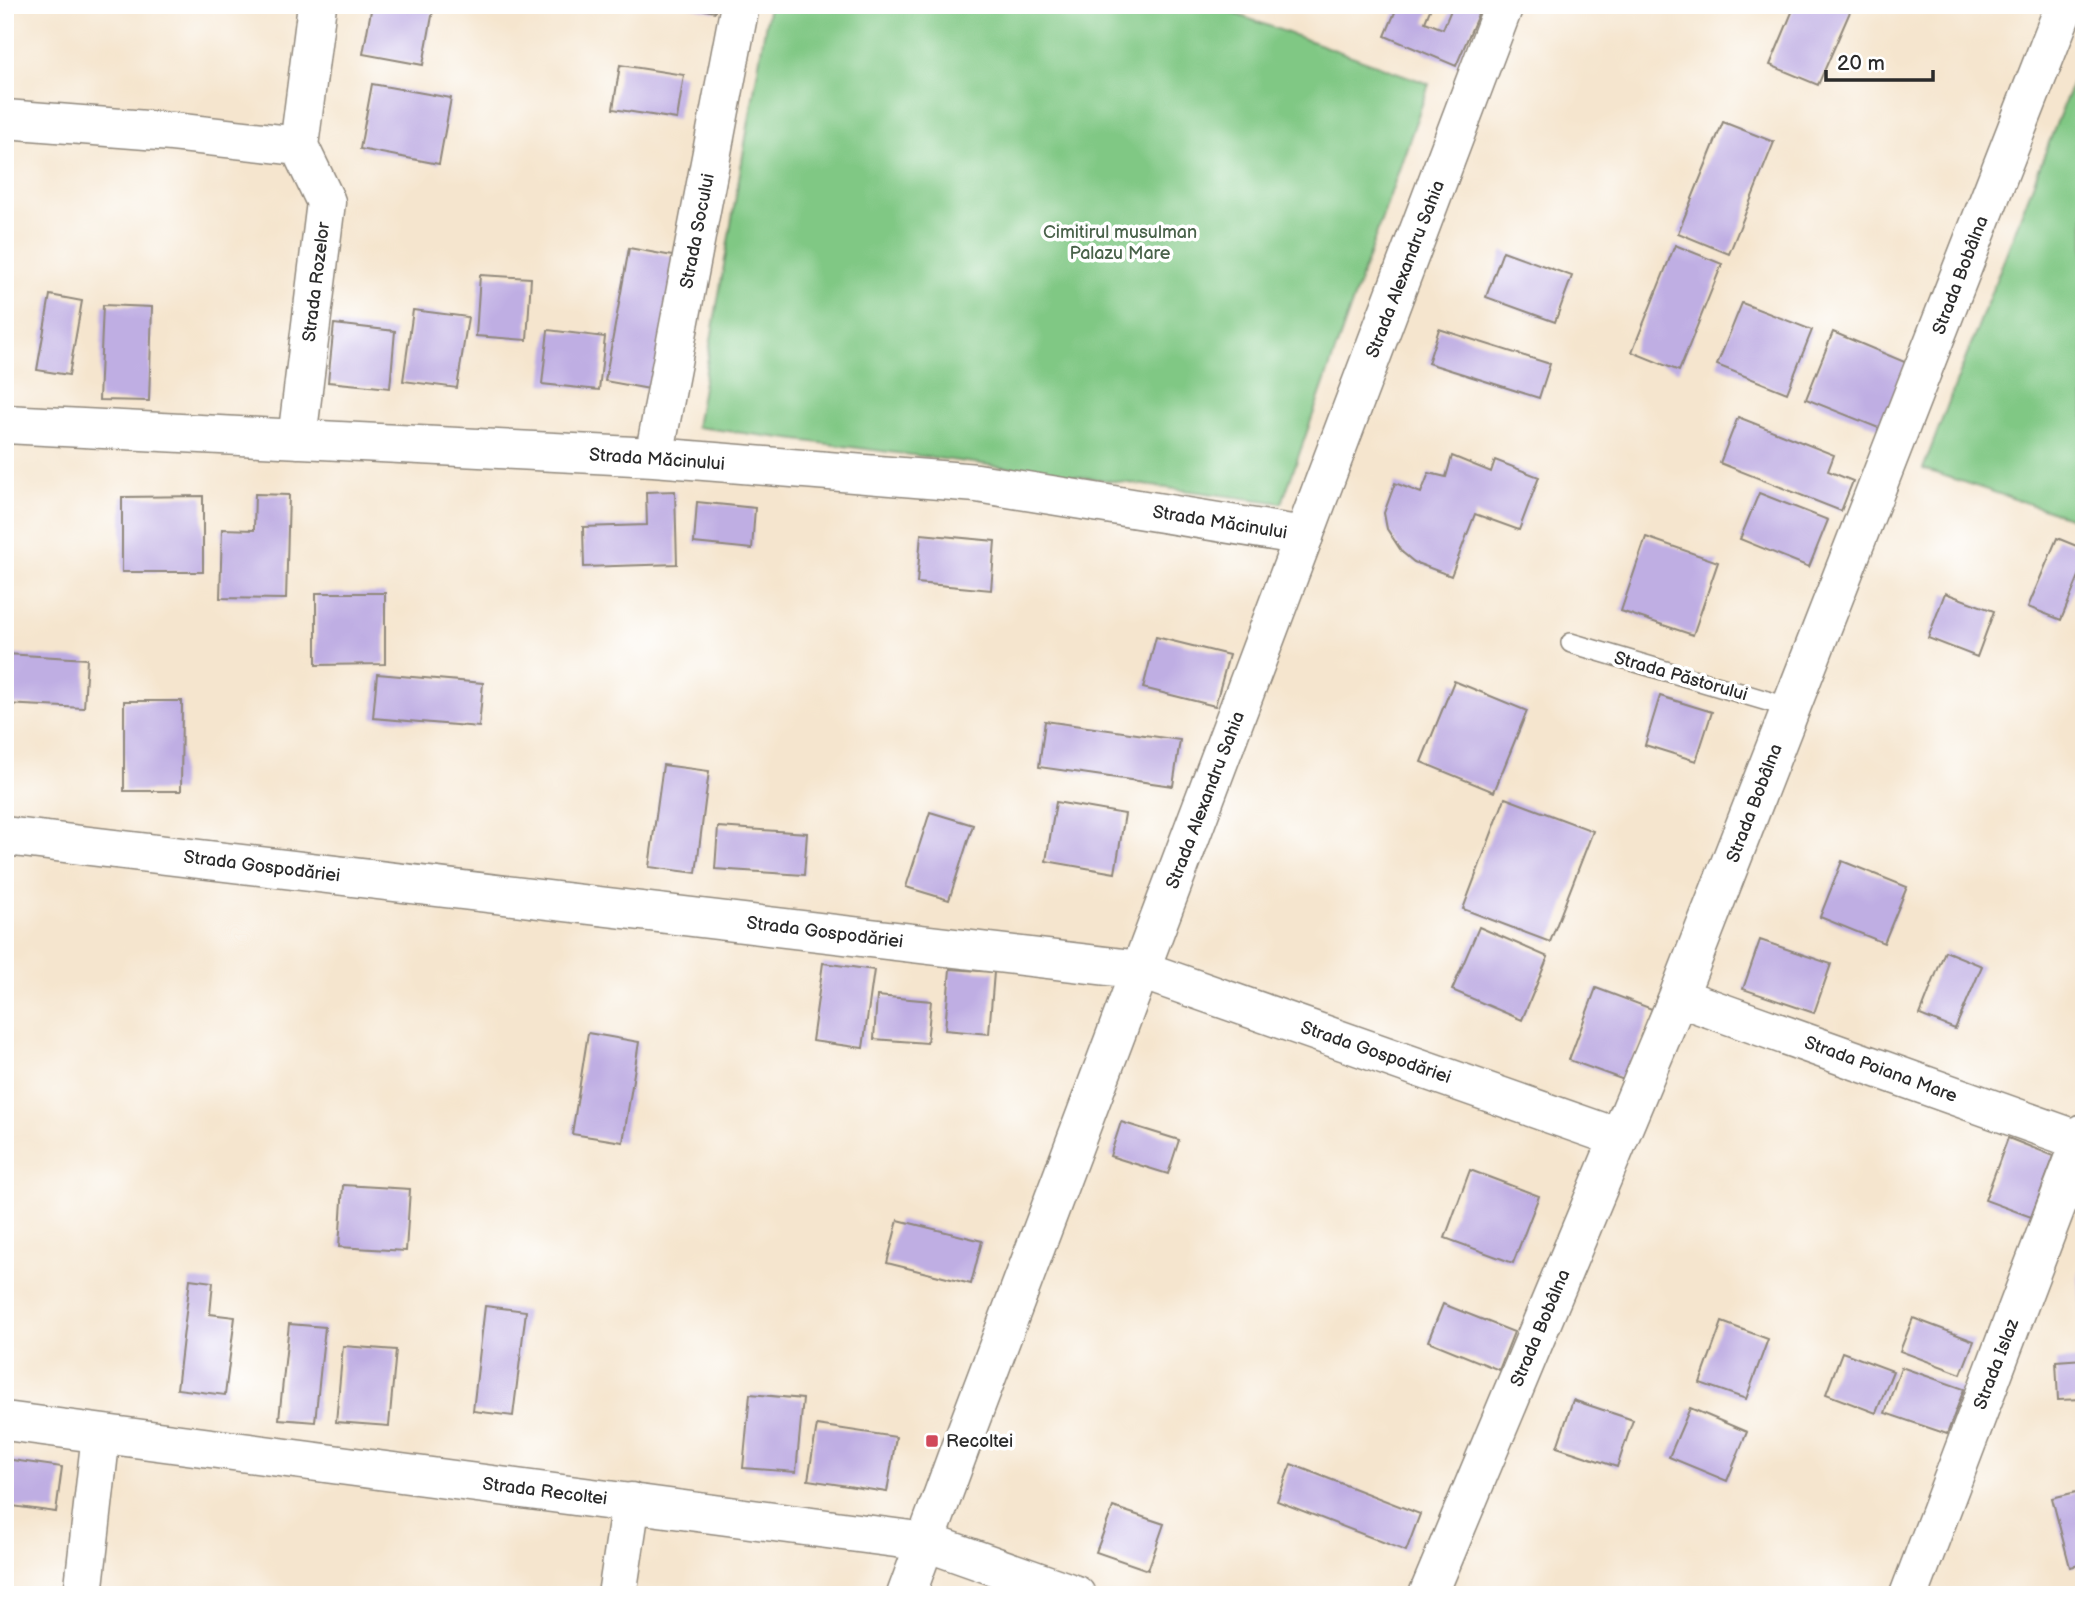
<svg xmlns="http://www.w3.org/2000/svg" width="2089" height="1600" font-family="'Balsamiq Sans',sans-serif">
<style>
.green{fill:#80c884;stroke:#567a58;stroke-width:2}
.building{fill:#bfaee3}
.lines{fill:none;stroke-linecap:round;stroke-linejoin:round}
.service-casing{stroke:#90887c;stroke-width:22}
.minor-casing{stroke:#90887c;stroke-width:41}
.tertiary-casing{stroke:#90887c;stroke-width:41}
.service{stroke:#fff;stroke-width:19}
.minor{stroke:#fff;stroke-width:38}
.tertiary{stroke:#fff;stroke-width:38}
.poi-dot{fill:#d1495b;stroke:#fff;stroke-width:2.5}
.labels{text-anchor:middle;stroke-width:7;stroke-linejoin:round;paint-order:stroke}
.street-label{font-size:18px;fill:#2b2b2b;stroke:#fff}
.park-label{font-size:18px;fill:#49624a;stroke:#fff}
.poi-label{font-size:18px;fill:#2b2b2b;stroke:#fff;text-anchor:start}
</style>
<rect width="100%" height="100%" fill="#fff"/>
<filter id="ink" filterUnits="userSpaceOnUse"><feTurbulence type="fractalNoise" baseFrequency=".0143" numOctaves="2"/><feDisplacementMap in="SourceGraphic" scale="14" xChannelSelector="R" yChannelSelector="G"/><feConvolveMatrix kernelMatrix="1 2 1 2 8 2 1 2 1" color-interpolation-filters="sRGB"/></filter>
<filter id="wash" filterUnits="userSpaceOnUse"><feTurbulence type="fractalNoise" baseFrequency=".00686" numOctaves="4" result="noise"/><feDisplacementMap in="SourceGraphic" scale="28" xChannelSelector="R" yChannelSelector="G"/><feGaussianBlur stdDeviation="1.57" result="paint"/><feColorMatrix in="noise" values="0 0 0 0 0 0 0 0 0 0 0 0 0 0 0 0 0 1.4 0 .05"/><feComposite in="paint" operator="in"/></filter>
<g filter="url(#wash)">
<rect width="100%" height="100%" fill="#f5e5ce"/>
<!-- green -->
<path class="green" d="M769 5H1211L1429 84 1282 503 696 427Z
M2084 52V522L1923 469Z"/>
<g id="blocks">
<!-- building -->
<path class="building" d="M372 5H434L423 65 363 54Z
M681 5H716L715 12Z
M1398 5H1432L1425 22 1443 29 1453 5H1482L1456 66 1385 36Z
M1795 5H1853L1818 85 1770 65Z
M620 65 684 75 677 119 613 109Z
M372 84 451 98 439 164 360 149Z
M1723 122 1774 142 1729 254 1678 233Z
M1675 245 1722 264 1679 371 1632 352Z
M629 248 678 257 655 390 605 381Z
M1503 251 1572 276 1555 322 1486 297Z
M480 275 531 278 527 340 476 336Z
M5 293 11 294 7 322H5Z
M50 295 82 301 69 375 37 370Z
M1742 303 1812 330 1787 393 1717 365Z
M103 305 152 307 149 401 99 400Z
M413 310 468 317 457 388 403 381Z
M334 324 395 331 390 388 328 382Z
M1439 329 1550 364 1539 398 1428 363Z
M548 330 605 337 599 390 542 384Z
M1833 332 1907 363 1881 429 1806 399Z
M1738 417 1834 455 1828 471 1853 481 1841 511 1720 463Z
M1452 456 1491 472 1495 460 1539 477 1519 530 1475 514 1451 576 1414 562 1402 552 1387 529 1384 513 1395 483 1421 493 1429 473 1446 477Z
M675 491 677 564 584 567 583 527 647 525 646 492Z
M1759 493 1828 520 1809 567 1740 539Z
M255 494 289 495 286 599 220 598 222 529 254 530Z
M203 496V572H122V497Z
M697 502 755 508 752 549 694 543Z
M921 534 995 541 991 590 917 583Z
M1646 537 1718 562 1693 635 1621 611Z
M2057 538 2084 549V564L2061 620 2028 607Z
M316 593H385V664L316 665Z
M1945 593 1994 611 1977 657 1928 638Z
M1156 637 1229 655 1215 706 1143 688Z
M6 654 87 659 84 708 5 704Z
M377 674 483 683 479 727 373 718Z
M1454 681 1527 711 1494 792 1421 762Z
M1660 696 1712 712 1696 761 1645 745Z
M124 701H182L181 791H124Z
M1045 721 1180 740 1173 786 1039 767Z
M663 765 709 771 696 873 649 867Z
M1505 798 1593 831 1550 942 1463 909Z
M1056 802 1125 814 1115 873 1046 861Z
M930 812 973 825 949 900 906 887Z
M718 827 807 833 804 875 715 869Z
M1842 861 1907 887 1884 943 1820 917Z
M1479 927 1548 957 1522 1020 1452 990Z
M1760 940 1831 964 1814 1013 1743 989Z
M1945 951 1982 966 1955 1029 1920 1015Z
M823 963 874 970 863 1048 812 1041Z
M950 969 994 972 989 1034 945 1030Z
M1596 988 1652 1009 1624 1080 1569 1060Z
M877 996 931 1001 927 1043 874 1039Z
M588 1033 639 1042 623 1142 572 1134Z
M1121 1122 1179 1140 1168 1174 1110 1156Z
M2008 1138 2054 1156 2031 1217 1985 1200Z
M1470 1170 1539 1196 1513 1263 1445 1238Z
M343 1185 410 1189 406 1251 339 1247Z
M898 1220 982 1241 971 1284 887 1263Z
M2084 1270V1335H2082L2078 1271Z
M190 1279 213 1282 210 1314 235 1317 225 1395 177 1389Z
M1443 1304 1514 1332 1499 1370 1428 1341Z
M485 1306 526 1311 513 1416 473 1411Z
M1913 1318 1974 1341 1961 1374 1900 1351Z
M1722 1322 1768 1339 1746 1399 1700 1383Z
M289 1324 325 1327 315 1422 279 1419Z
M343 1346 396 1350 389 1426 336 1422Z
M1842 1352 1893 1371 1876 1413 1826 1394Z
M2084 1359V1399L2058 1400 2056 1361Z
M1901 1367 1964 1389 1947 1434 1885 1413Z
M750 1394 803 1399 796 1472 743 1468Z
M1573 1400 1633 1420 1617 1467 1557 1447Z
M1690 1408 1747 1432 1727 1481 1669 1457Z
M817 1425 896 1437 887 1492 808 1480Z
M5 1459 62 1467 56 1512 5 1505Z
M1291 1464 1420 1514 1406 1551 1277 1501Z
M2084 1490V1564L2070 1567 2052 1498Z
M1113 1507 1164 1524 1148 1570 1096 1552Z"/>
</g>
</g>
<g filter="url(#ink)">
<use href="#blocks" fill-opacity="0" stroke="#90887c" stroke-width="2"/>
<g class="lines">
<!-- service casing -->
<g class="service-casing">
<path id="service" d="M1571 643 1791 708"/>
</g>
<!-- minor casing -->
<g class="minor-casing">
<path id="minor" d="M5 119 172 132 299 146
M5 424 654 457 977 483 1304 536
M297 439 326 202 299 146 317 5
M654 457 740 5
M5 836 1141 970 1619 1138
M1678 997 2084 1142
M5 1421 926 1542 1076 1595
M83 1595 101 1434
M617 1595 631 1502
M1428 1595 1678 997 2065 5
M1909 1595 2084 1133"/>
</g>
<!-- tertiary casing -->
<g class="tertiary-casing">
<path id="tertiary" d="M906 1595 960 1448 1504 5"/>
</g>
<!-- service -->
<use href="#service" class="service"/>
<!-- minor -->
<use href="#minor" class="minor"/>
<!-- tertiary -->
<use href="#tertiary" class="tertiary"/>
</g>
</g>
<!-- markers -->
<rect class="poi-dot" x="925" y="1434" width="14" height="14" rx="3.5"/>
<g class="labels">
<!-- street labels -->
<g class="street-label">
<text transform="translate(697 231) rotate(-79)" y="6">Strada Socului</text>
<text transform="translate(1405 269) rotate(-69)" y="6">Strada Alexandru Sahia</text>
<text transform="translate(1960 275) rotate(-69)" y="6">Strada Bobâlna</text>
<text transform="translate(316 282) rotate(-83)" y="6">Strada Rozelor</text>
<text transform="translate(657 459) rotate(4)" y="6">Strada Măcinului</text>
<text transform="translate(1220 522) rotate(9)" y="6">Strada Măcinului</text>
<text transform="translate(1681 676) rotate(16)" y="6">Strada Păstorului</text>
<text transform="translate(1205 800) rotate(-69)" y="6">Strada Alexandru Sahia</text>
<text transform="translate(1754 803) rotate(-69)" y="6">Strada Bobâlna</text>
<text transform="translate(262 866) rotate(7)" y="6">Strada Gospodăriei</text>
<text transform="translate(825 932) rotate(7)" y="6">Strada Gospodăriei</text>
<text transform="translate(1376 1052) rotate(19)" y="6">Strada Gospodăriei</text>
<text transform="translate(1881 1069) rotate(20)" y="6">Strada Poiana Mare</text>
<text transform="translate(1540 1328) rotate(-67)" y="6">Strada Bobâlna</text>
<text transform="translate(1996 1364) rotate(-69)" y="6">Strada Islaz</text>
<text transform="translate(545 1491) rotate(7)" y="6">Strada Recoltei</text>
</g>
<!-- park labels -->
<g class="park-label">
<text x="1120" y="238">Cimitirul musulman<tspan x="1120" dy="21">Palazu Mare</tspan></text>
</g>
<!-- poi labels -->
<g class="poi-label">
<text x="946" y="1447">Recoltei</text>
</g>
</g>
<!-- margin -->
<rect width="2089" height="1600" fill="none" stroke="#fff" stroke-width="28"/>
<!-- scale -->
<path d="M1826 70v10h107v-10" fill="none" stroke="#2b2b2b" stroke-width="3.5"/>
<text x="1837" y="70" font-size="21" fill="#2b2b2b" stroke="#ffffff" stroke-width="5" paint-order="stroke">20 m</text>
</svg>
